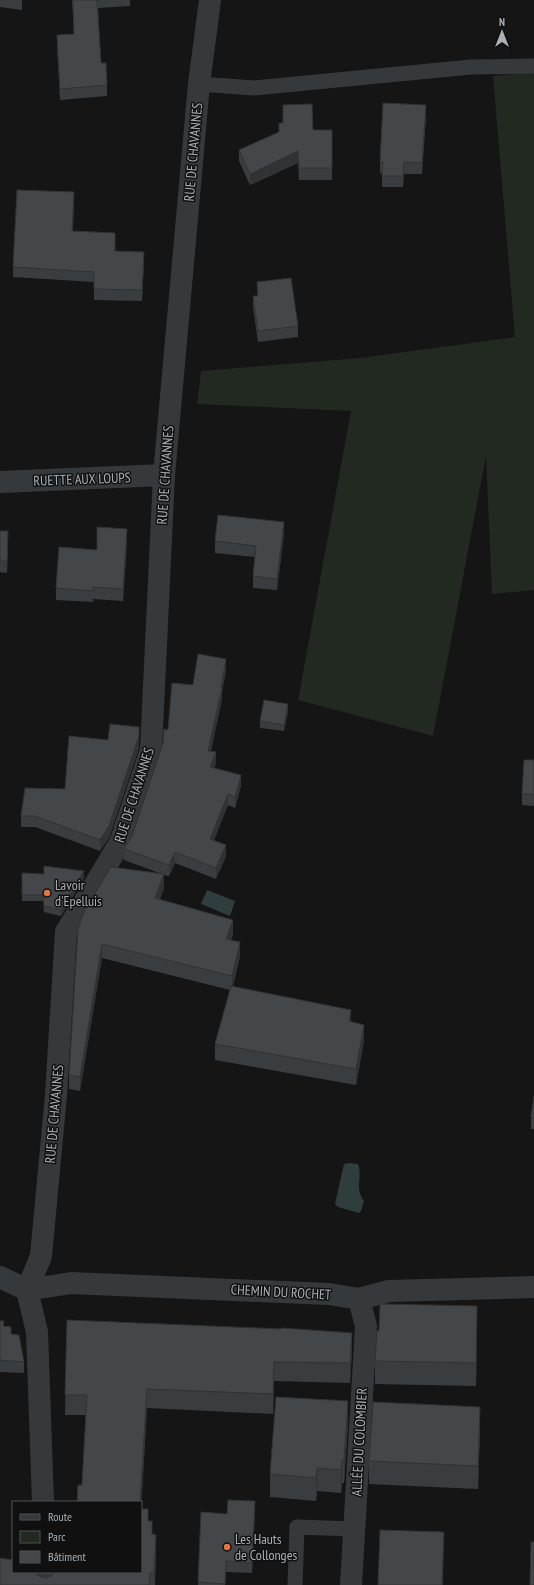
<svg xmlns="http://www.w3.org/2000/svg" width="534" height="1585" font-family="'PT Sans Narrow',sans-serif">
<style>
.green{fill:#222921}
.water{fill:#2f3d3e}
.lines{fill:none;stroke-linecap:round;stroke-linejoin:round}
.lane{stroke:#36393b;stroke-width:15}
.street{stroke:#36393b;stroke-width:22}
.wall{fill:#3a3d3f}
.shaded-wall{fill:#303233}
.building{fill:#444749;stroke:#303233}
.poi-dot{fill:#e6743d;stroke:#101011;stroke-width:1.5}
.labels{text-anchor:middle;stroke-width:3;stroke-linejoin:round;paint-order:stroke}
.street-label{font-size:14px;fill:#a7b1b6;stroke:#101011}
.poi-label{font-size:14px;fill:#a7b1b6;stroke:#101011;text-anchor:start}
</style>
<rect width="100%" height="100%" fill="#151516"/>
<!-- green -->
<path class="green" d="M534 72V590L492 594 486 456 433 736 298 700 351 411 197 404 201 371 360 358 515 337 493 76Z"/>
<!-- water -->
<path class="water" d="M207 890 235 901 230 916 201 904Z
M350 1163 358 1164C363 1178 354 1187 364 1201L361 1211 359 1213 338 1207 335 1204 344 1164Z"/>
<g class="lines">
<!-- lane -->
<path class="lane" d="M199 84 254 88 471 67 534 66
M295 1585 297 1527 354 1529"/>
<!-- street -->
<path class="street" d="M0 482 164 475
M0 1277 27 1290
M27 1290 71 1283 329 1294 359 1299 389 1291 534 1287
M43 1502 37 1332 27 1290 41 1256 56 1095 66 932 120 843 151 750 164 475 199 84 210 0
M45 1572V1585
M351 1585 366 1326 359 1299"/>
</g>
<!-- wall -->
<path class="wall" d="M0 0H22V10L0 7Z
M72 0H130V6L98 8 101 63 107 85V96L60 100 57 47V35L74 34Z
M426 116 422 174H404L403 187H382V173H380V162Z
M283 123 313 130H332V180H299L298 163 250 185 239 161V150L279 132Z
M74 203 73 231 115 251 144 263 142 301 94 300V282L13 277V267Z
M257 282 298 326V337L258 342 253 307V296H257Z
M0 531 8 543 7 573 0 572Z
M284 534 277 590 253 588V576L255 557 215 553V541Z
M127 541 123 601 93 599V602L56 600V588L97 550Z
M226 670 222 692V699L211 751 216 763 214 768 241 786 235 808 228 805 214 840 226 856 216 879 175 863 169 876 164 875V888L160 899 233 934 231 940 240 956 233 986 351 1021 364 1041 356 1085 215 1060V1044L230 990 102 958 80 1091 69 1089V1075L78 928 162 874 124 860V849L132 836 168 730 193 685Z
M288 711 284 731 260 728V721Z
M139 738V748L109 838 100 851 35 827H21V816L65 789 108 740Z
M534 760V806L522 805V794Z
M22 873 84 878 61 916 44 912 43 901H22Z
M534 1096V1129H531V1117Z
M67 1320 352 1352 350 1383 274 1381 273 1414 147 1408 141 1509 148 1521 152 1534 156 1554 155 1585H0L39 1576 45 1578 141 1572 82 1485 86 1415H65Z
M0 1321 4 1327 11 1334 24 1362V1373L0 1372Z
M477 1329 476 1386 375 1384V1361L379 1331Z
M348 1424 344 1483H342L341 1493 317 1491 316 1501 270 1497V1474Z
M480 1430 478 1489 369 1484V1461Z
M201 1512 227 1514 255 1512 252 1573 226 1572 225 1585H198Z"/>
<!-- shaded-wall -->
<path class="shaded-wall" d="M426 105V116L422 174V163Z
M298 151V163L250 185V174Z
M74 192V203L72 242V231Z
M144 252V263L142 301V290Z
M284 522V534L277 590V579Z
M127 529V541L123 601V589Z
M8 531V543L7 573V561Z
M226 659V670L222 692V699L208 762V751Z
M288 704V711L284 731V725Z
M139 727V748L109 838 100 851V840Z
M216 752V763L210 779V767Z
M241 775V786L235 808V797Z
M228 794V805L210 850V839Z
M226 845V856L216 879V868Z
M175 852V863L169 876V865Z
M84 871V878L61 916V910Z
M164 874V888L155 912V898Z
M233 920V934L226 953V939Z
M240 942V956L232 990V976Z
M102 944V958L80 1091V1077Z
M351 1010V1026L349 1021Z
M364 1025V1041L356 1085V1069Z
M477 1306V1329L476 1386V1363Z
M352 1333V1352L350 1383V1363Z
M274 1362V1381L273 1414V1394Z
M147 1389V1408L141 1510V1502H140Z
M348 1401V1424L344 1483V1460Z
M480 1407V1430L478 1489V1466Z
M342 1460V1483L341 1493V1470Z
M317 1468V1491L316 1501V1478Z
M255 1501V1512L252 1573V1563Z
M444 1532 443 1585H442Z
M156 1535V1554L154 1585V1573Z"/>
<!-- building -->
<path class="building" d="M73 0H97L101 63H106L107 85 60 89 57 35 74 34Z
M383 103 426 105 422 163 404 162 403 176H382L383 162H380Z
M312 104 313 130H332V168H299L298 151 250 174 239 150 279 132V123H283V105Z
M17 190 74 192 72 231 115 233V251L144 252 142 290 94 289V272L13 267Z
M291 278 298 326 258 331 253 296H258L257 282Z
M218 515 284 522 277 579 253 576 256 546 215 541Z
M97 527 127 529 123 589 93 587V591L56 588 59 547 97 550Z
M0 531H8L7 561H0Z
M198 654 226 659 221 688H222L208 751 216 752 210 767 241 775 235 797 228 794 210 839 226 845 216 868 175 852 169 865 124 849 132 836 163 743 164 729 168 730 172 683 193 685Z
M264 700 288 704 284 725 260 721Z
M110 724 139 727V736L109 826 100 840 35 816H21L25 788 65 789 69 736 108 740Z
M524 760H534V794H522Z
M44 866 84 871 61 910 44 906 43 895H22V873L44 874Z
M111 867 164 874 155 898 233 920 226 939 240 942 232 976 102 944 80 1077 69 1075 78 928 85 910Z
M231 986 351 1010 349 1021 364 1025 356 1069 215 1044Z
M534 1096V1118L531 1117Z
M380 1304 477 1306 476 1363 375 1361 377 1331H379Z
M67 1320 281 1329 282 1328 352 1333 350 1363 274 1362 273 1394 147 1389 140 1502H77L78 1485H82L87 1395H65Z
M0 1321H4L3 1326 11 1327V1334L19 1335 24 1362 0 1360Z
M276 1397 348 1401 344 1460H342L341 1470 317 1468 316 1478 270 1474Z
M373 1402 480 1407 478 1466 369 1461Z
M228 1500 255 1501 252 1563 226 1561 225 1584 198 1582 201 1512 227 1514Z
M141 1509H148V1521H152V1534L156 1535 154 1573H150L149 1585H0V1558L13 1560V1572H34L39 1576 45 1578 51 1576 56 1572H141Z
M380 1530 444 1532 442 1585H378Z
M531 1542H534V1585H530Z"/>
<!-- markers -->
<g class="poi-dot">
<circle cx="47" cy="893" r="4"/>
<circle cx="227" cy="1547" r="4"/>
</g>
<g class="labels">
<!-- street labels -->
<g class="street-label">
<text transform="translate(193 152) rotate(-85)" y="5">RUE DE CHAVANNES</text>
<text transform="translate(165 475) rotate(-86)" y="5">RUE DE CHAVANNES</text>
<text transform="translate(82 479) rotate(-2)" y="5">RUETTE AUX LOUPS</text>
<text transform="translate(134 795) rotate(-72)" y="5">RUE DE CHAVANNES</text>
<text transform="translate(54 1114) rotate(-85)" y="5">RUE DE CHAVANNES</text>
<text transform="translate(281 1292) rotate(3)" y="5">CHEMIN DU ROCHET</text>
<text transform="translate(359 1442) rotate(-87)" y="5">ALLÉE DU COLOMBIER</text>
</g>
<!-- poi labels -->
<g class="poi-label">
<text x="55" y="890">Lavoir<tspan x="55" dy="16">d'Epelluis</tspan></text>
<text x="235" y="1544">Les Hauts<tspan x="235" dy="16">de Collonges</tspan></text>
</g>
</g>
<!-- legend -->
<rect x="12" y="1501" width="130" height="72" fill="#101011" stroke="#4c5053"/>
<rect x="20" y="1514" width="20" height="6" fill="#36393b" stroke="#4c5053"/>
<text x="48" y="1521" font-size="12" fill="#a7b1b6">Route</text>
<rect x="20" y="1531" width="20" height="12" fill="#222921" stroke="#4c5053"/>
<text x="48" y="1541" font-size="12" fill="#a7b1b6">Parc</text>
<rect x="20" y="1551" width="20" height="12" fill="#444749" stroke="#4c5053"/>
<text x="48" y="1561" font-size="12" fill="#a7b1b6">Bâtiment</text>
<!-- north arrow -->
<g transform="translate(502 32)" stroke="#101011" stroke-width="3" paint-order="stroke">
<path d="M0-3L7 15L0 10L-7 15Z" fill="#a7b1b6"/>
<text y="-6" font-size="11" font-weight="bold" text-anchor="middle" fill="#a7b1b6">N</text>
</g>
</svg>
